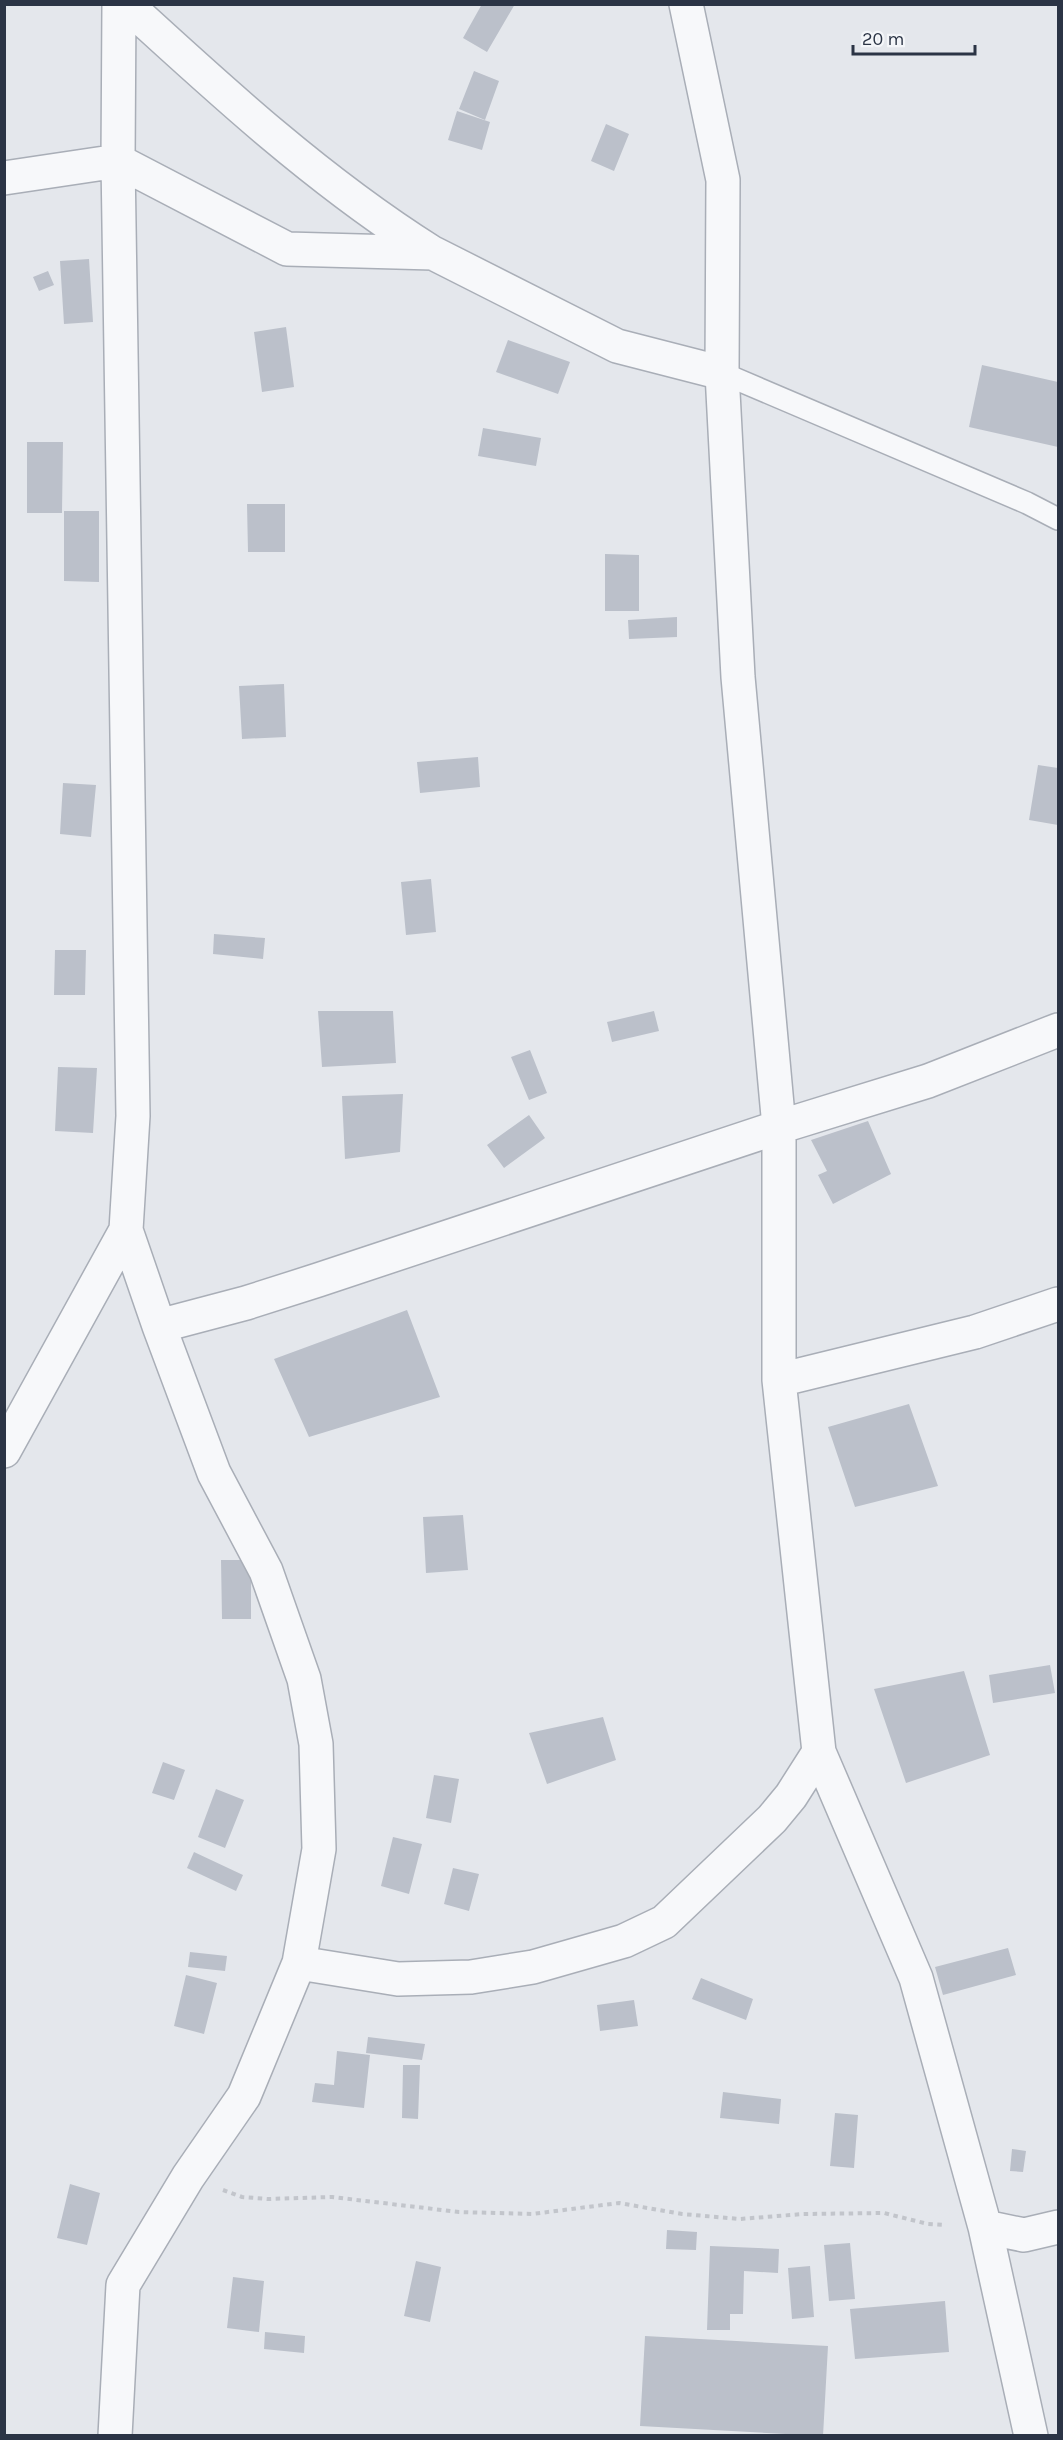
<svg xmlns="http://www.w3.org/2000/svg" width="1063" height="2440" font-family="Karla,sans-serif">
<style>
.building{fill:#bbc0ca}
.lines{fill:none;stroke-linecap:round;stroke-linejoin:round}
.service-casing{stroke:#a9aeb7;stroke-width:24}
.minor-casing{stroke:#a9aeb7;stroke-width:36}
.path{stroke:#c2c5cb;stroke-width:4;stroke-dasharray:4.5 4.5;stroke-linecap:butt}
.service{stroke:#f7f8fa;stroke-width:21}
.minor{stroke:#f7f8fa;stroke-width:33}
</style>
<rect width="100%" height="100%" fill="#e4e7ec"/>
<!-- building -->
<path class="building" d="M482 4H515L487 52 463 38Z
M474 71 499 81 485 120 459 109Z
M457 111 490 122 482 150 448 140Z
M606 124 629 134 614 171 591 161Z
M89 259 93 322 64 324 60 261Z
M48 271 54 285 39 291 33 277Z
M286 327 294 387 262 392 254 332Z
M508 340 570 362 558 394 496 372Z
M982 365 1058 382V447L969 427Z
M483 428 541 438 536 466 478 456Z
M27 442H63L62 513H27Z
M247 504H285V552H248Z
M64 511H99V582L64 581Z
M605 554 639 555V611H605Z
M677 617V637L629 639 628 620Z
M284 684 286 737 242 739 239 686Z
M478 757 480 787 420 793 417 762Z
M1038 765 1058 768V825L1029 820Z
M63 783 96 785 91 837 60 834Z
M431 879 436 932 406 935 401 882Z
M214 934 265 938 263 959 213 954Z
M55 950H86L85 995H54Z
M318 1011H393L396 1063 322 1067Z
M654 1011 659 1031 612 1042 607 1022Z
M530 1050 547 1093 529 1100 511 1057Z
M58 1067 97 1068 93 1133 55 1131Z
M403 1094 400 1152 345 1159 342 1096Z
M529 1115 545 1138 504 1168 487 1145Z
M868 1121 891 1174 833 1204 818 1175 827 1171 811 1140Z
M407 1310 440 1397 309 1437 274 1359Z
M909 1404 938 1486 855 1507 828 1427Z
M463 1515 468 1570 426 1573 423 1517Z
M221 1560H251V1619H222Z
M1050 1665 1055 1693 993 1703 989 1675Z
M964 1671 990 1755 906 1783 874 1689Z
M603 1717 616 1760 547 1784 529 1733Z
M163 1762 185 1770 174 1800 152 1793Z
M434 1775 459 1779 451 1823 426 1818Z
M216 1789 244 1800 225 1848 198 1837Z
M393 1837 422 1844 409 1894 381 1886Z
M194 1852 243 1875 236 1891 187 1868Z
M453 1868 479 1874 469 1911 444 1904Z
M1008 1948 1016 1975 943 1995 935 1967Z
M190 1952 227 1956 225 1971 188 1967Z
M186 1975 217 1983 204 2034 174 2026Z
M701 1978 753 1999 746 2020 692 1999Z
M634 2000 638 2026 600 2031 597 2005Z
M368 2037 425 2044 422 2060 366 2053Z
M337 2051 370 2055 364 2108 312 2102 315 2083 334 2085Z
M403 2065H420L418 2119 402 2118Z
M723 2092 781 2099 779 2124 720 2118Z
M835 2113 858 2115 854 2168 830 2166Z
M1012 2149 1026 2151 1023 2172 1010 2171Z
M70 2184 100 2193 87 2245 57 2238Z
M667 2230 697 2232 696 2250 666 2249Z
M850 2243 855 2299 829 2301 824 2245Z
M710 2246 779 2249 778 2273 744 2271 743 2314H730V2330H707Z
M416 2261 441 2267 430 2322 404 2316Z
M810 2266 814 2317 792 2319 788 2268Z
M233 2277 264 2281 259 2332 227 2328Z
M945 2301 949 2352 855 2359 850 2309Z
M265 2332 305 2336 304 2353 264 2349Z
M645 2336 828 2346 823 2436 640 2426Z"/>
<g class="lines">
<!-- service casing -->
<g class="service-casing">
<path id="service" d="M722 373 1027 503 1058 519"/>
</g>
<!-- minor casing -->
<g class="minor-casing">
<path id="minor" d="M126 4C223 93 320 182 431 252
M686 4 723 180 722 373 738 677 779 1127V1380
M4 178 118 161 287 249 433 253 617 346 722 373
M159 1326 246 1303 318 1280 779 1127 928 1081 1058 1030
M4 1451 126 1230 133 1116 118 161 119 4
M819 1752 916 1978 985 2227 1031 2436
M299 1963 398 1979 471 1977 533 1967 624 1941 664 1922 772 1819 791 1796 819 1752 779 1380 975 1332 1058 1304
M985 2227 1024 2235 1058 2227
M115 2436 123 2285 188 2177 244 2096 299 1963 319 1849 316 1744 304 1679 266 1571 214 1473 159 1326 126 1230"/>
</g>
<!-- path -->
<path class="path" d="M223 2190 242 2197 268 2199 332 2197 459 2212 532 2214 619 2203 682 2214 740 2219 803 2214 884 2213 928 2224 945 2225"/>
<!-- service -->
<use href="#service" class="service"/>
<!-- minor -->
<use href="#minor" class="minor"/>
</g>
<!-- border -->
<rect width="1063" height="2440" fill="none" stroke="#2b3445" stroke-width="12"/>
<!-- scale -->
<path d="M853 45v9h122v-9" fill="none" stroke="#2b3445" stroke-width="3"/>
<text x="862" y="45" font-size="18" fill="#2b3445" stroke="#f4f6f9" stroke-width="4.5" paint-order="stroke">20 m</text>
</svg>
